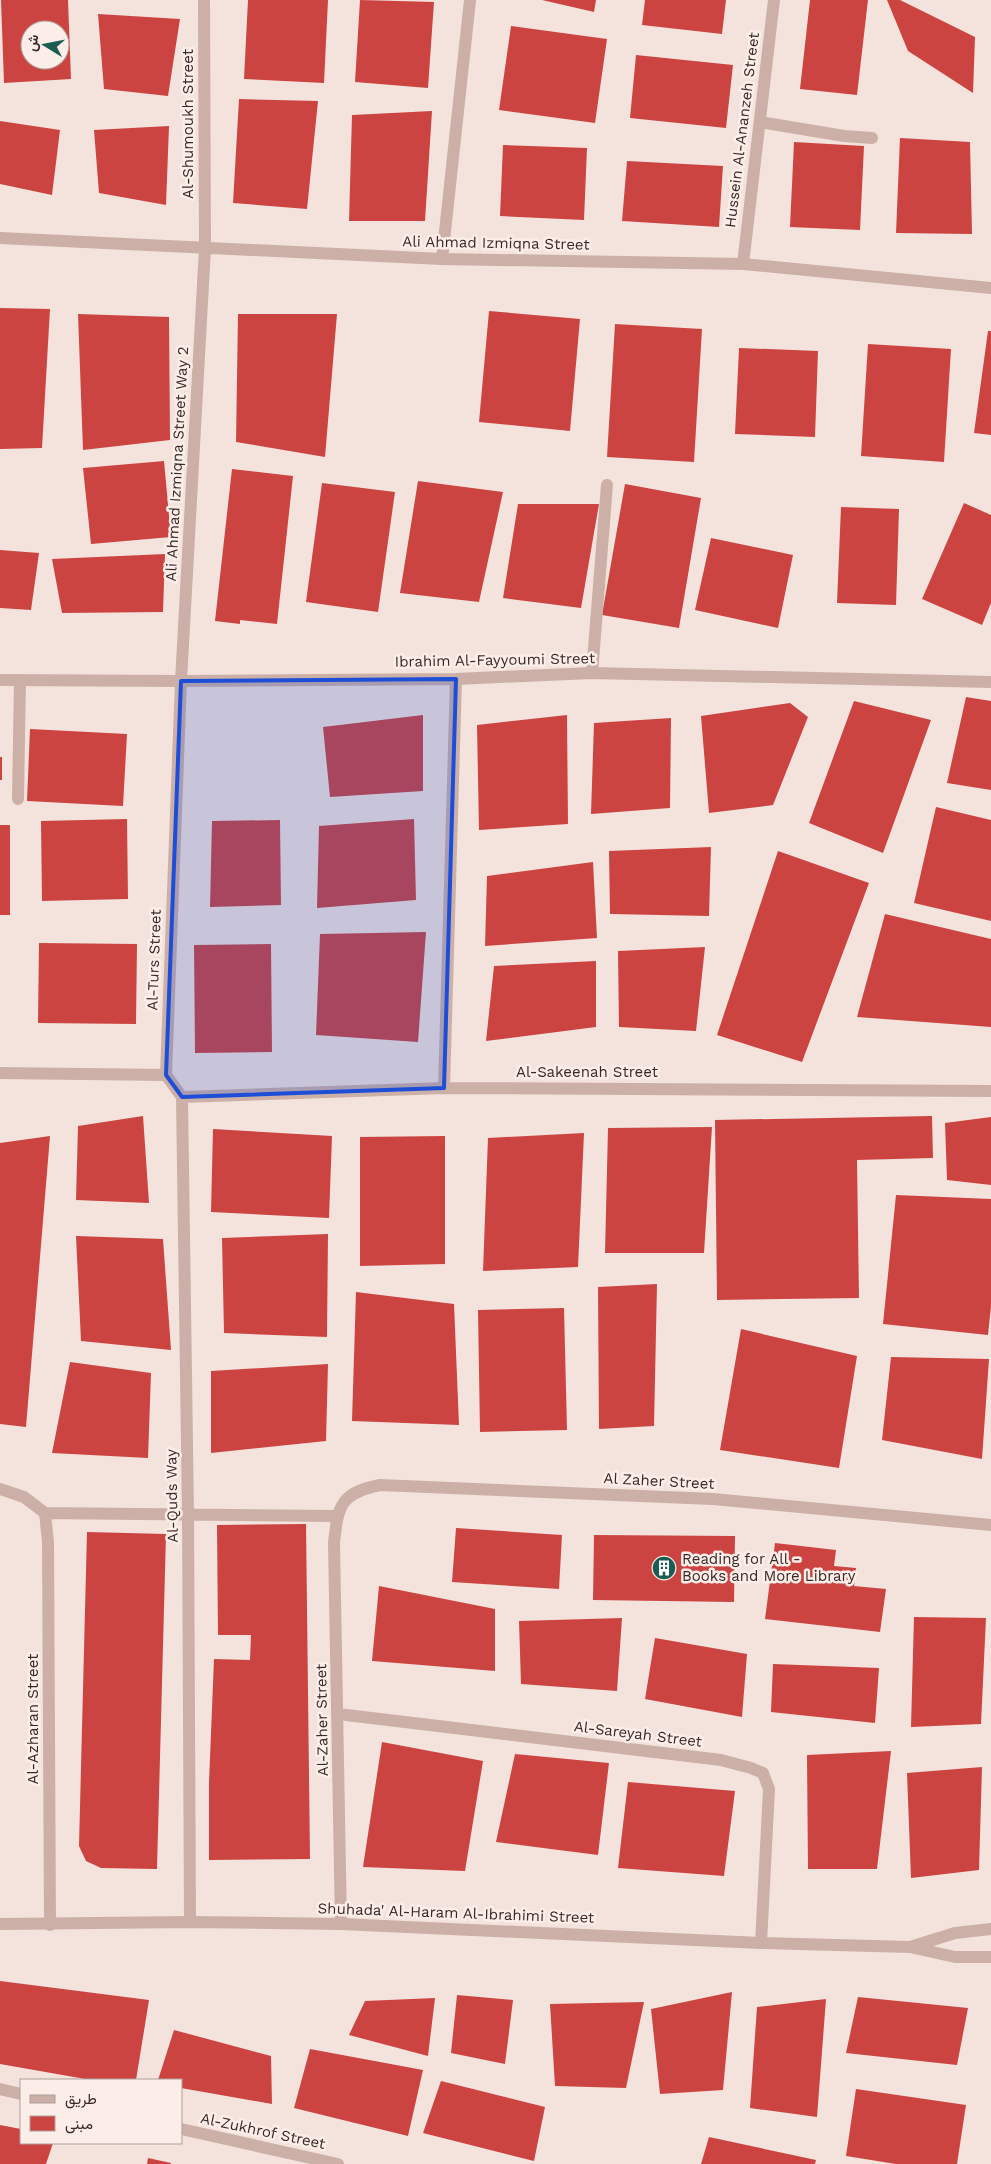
<svg xmlns="http://www.w3.org/2000/svg" width="991" height="2164" font-family="'Work Sans',Vazirmatn,sans-serif">
<style>
.building{fill:#cc4442;fill-rule:evenodd}
.lines{fill:none;stroke-linecap:round;stroke-linejoin:round}
.service{stroke:#ccb0a7;stroke-width:12}
.minor{stroke:#ccb0a7;stroke-width:12}
.tertiary{stroke:#ccb0a7;stroke-width:12}
.marked{fill:#1d4ed8;fill-opacity:0.2;stroke:#1d4ed8;stroke-width:4;stroke-linejoin:round}
.labels{text-anchor:middle;stroke-width:5;stroke-linejoin:round;paint-order:stroke}
.street-label{font-size:15px;fill:#382928;stroke:#fbeee9}
.poi-label{font-size:15px;fill:#382928;stroke:#fbeee9;text-anchor:start}
</style>
<rect width="100%" height="100%" fill="#f3e3dc"/>
<!-- building -->
<path class="building" d="M1 0H68L71 79 4 83ZM30 30H60V60H30Z
M248 0H328L324 83 244 79Z
M360 0 434 2 428 88 355 82Z
M542 0H596L594 12Z
M645 0H726L722 34 642 25Z
M810 0H868L857 95 800 89Z
M887 0H900L975 37 973 93 908 51Z
M98 14 180 19 168 96 104 89Z
M511 26 607 39 595 123 499 110Z
M636 55 733 65 726 128 630 118Z
M239 99 318 101 307 209 233 203Z
M432 111 425 221H349L352 115Z
M0 121 60 130 52 195 0 184Z
M169 126 166 205 99 193 94 130Z
M900 138 970 142 972 234 896 233Z
M794 142 864 146 860 230 790 227Z
M503 145 587 148 584 220 500 216Z
M627 161 723 166 719 227 622 221Z
M0 308 50 309 42 448 0 449Z
M489 311 580 319 570 431 479 422Z
M78 314 169 317 170 440 83 450Z
M238 314H337L325 457 236 442Z
M615 324 702 329 694 462 607 457Z
M988 331H991V435L974 433Z
M868 344 951 349 944 462 861 456Z
M739 348 818 351 815 437 735 434Z
M164 461 171 537 91 544 83 468Z
M232 469 293 476 277 624 240 620V624L215 621Z
M418 481 503 492 479 602 400 593Z
M322 483 395 492 378 612 306 602Z
M625 484 701 498 679 628 602 615Z
M964 503 991 515V603L982 625 922 599Z
M518 504H599L581 608 503 598Z
M841 507 899 509 896 605 837 603Z
M711 538 793 555 778 628 695 610Z
M0 550 39 553 31 610 0 608Z
M165 554 163 612 62 613 52 559Z
M966 697 991 701V790L947 783Z
M854 701 931 720 883 853 809 823Z
M790 703 808 717 773 805 709 813 701 716Z
M423 715V791L330 797 323 727Z
M567 715 568 824 479 830 477 725Z
M671 718 670 808 591 814 594 723Z
M30 729 127 734 123 806 27 801Z
M0 757H2V780H0Z
M936 807 991 820V921L914 903Z
M127 819 128 899 42 901 41 821Z
M414 819 416 900 317 908 319 826Z
M280 820 281 905 210 907 212 821Z
M0 825H10V915H0Z
M711 847 709 916 610 914 609 851Z
M778 851 869 883 802 1062 717 1035Z
M593 862 597 938 485 946 487 876Z
M885 914 991 939V1027L857 1017Z
M426 932 418 1042 316 1035 320 934Z
M39 943 137 944 136 1024 38 1023Z
M271 944 272 1052 195 1053 194 945Z
M705 947 696 1031 619 1027 618 951Z
M596 961V1027L486 1041 494 966Z
M143 1116 149 1203 76 1200 78 1126Z
M932 1116 933 1158 857 1160 859 1298 717 1300 715 1120Z
M991 1117V1185L947 1180 945 1123Z
M712 1127 704 1253H605L608 1128Z
M213 1129 332 1136 329 1218 211 1212Z
M584 1133 578 1267 483 1271 488 1138Z
M50 1136 26 1427 0 1424V1143Z
M445 1136V1264L360 1266V1137Z
M896 1195 991 1199V1306L988 1335 883 1324Z
M328 1234 327 1337 224 1333 222 1238Z
M76 1236 163 1239 171 1350 81 1341Z
M657 1284 654 1426 599 1429 598 1287Z
M356 1292 454 1304 459 1425 352 1421Z
M564 1308 567 1430 480 1432 478 1310Z
M741 1329 857 1356 839 1468 720 1450Z
M891 1357 989 1359 982 1459 882 1440Z
M70 1362 151 1373 148 1458 52 1453Z
M328 1364 326 1441 211 1453V1371Z
M306 1524 310 1859 209 1860V1783L214 1659 250 1660 251 1635H218L217 1525Z
M456 1528 562 1535 559 1589 452 1582Z
M87 1532 166 1534 157 1869 101 1868 86 1861 79 1846Z
M594 1535 735 1536 734 1602 593 1600Z
M775 1543 836 1550 834 1566 856 1568 854 1586 886 1589 880 1632 765 1619Z
M379 1586 495 1609V1671L372 1661Z
M914 1617 986 1618 981 1724 911 1727Z
M622 1618 617 1691 521 1684 519 1621Z
M655 1638 747 1654 742 1717 645 1699Z
M773 1664 879 1668 875 1723 771 1712Z
M382 1742 483 1761 465 1871 363 1867Z
M891 1751 877 1869H808L807 1755Z
M515 1754 609 1763 598 1855 496 1842Z
M982 1767 979 1870 911 1878 907 1773Z
M628 1782 735 1791 724 1876 618 1868Z
M0 1981 149 2000 136 2080H91L0 2064Z
M732 1992 723 2090 660 2094 651 2009Z
M457 1995 513 2000 505 2064 451 2053Z
M858 1997 968 2008 957 2065 846 2053Z
M435 1998 428 2056 349 2035 365 2001Z
M826 1999 817 2117 750 2108 757 2007Z
M644 2002 626 2088 555 2086 550 2004Z
M174 2030 271 2056 272 2104 181 2088V2080H158Z
M310 2049 423 2070 408 2136 294 2108Z
M441 2081 545 2107 534 2161 423 2133Z
M856 2089 966 2105 957 2164H896L846 2156Z
M0 2125 21 2129V2143H53L46 2164H0Z
M709 2137 816 2160 815 2164H701Z
M148 2158 171 2163V2164H147Z"/>
<g class="lines">
<!-- service -->
<path class="service" d="M760 122 844 136 872 138
M592 673 607 485
M18 799 20 680"/>
<!-- minor -->
<path class="minor" d="M0 238 442 259 743 264 991 288
M442 259 470 0
M743 264 774 0
M0 680 181 681 456 679 592 673 991 682
M0 1073 166 1075
M166 1075 181 681 205 248 204 0
M166 1075 182 1097 188 1514 190 1922
M444 1088 456 679
M182 1097 444 1088 991 1091
M0 1489 24 1497 45 1513 337 1516
M45 1513 48 1542 50 1925
M338 1714 721 1760 751 1768 763 1773 769 1789 761 1943
M341 1924 334 1543C338 1506 340 1493 380 1485L713 1499 991 1525
M0 2089 21 2094
M181 2129 338 2164"/>
<!-- tertiary -->
<path class="tertiary" d="M0 1924 190 1922 341 1924 761 1943 910 1947 955 1957H991
M910 1947 955 1933 991 1929"/>
</g>
<!-- marked area -->
<path class="marked" d="M456 679 444 1088 182 1097 166 1075 181 681Z"/>
<!-- icons -->
<defs>
<g id="building-disc" transform="scale(1.25)"><circle r="9.5" fill="#1b5c51" stroke="#fbeee9"/><path d="M-4-6H4V6H1V3H-1V6H-4ZM-2.5-4.3h1.7v1.8h-1.7ZM.8-4.3h1.7v1.8H.8ZM-2.5-1h1.7V.8h-1.7ZM.8-1h1.7V.8H.8Z" fill="#fff"/></g>
</defs>
<g fill-rule="evenodd">
<use href="#building-disc" x="664" y="1568"/>
</g>
<g class="labels">
<!-- street labels -->
<g class="street-label">
<text transform="translate(188 124) rotate(-90)" y="5">Al-Shumoukh Street</text>
<text transform="translate(742 130) rotate(-83)" y="5">Hussein Al-Ananzeh Street</text>
<text transform="translate(496 243) rotate(1)" y="5">Ali Ahmad Izmiqna Street</text>
<text transform="translate(177 464) rotate(-87)" y="5">Ali Ahmad Izmiqna Street Way 2</text>
<text transform="translate(495 660) rotate(-1)" y="5">Ibrahim Al-Fayyoumi Street</text>
<text transform="translate(154 960) rotate(-88)" y="5">Al-Turs Street</text>
<text x="587" y="1077">Al-Sakeenah Street</text>
<text transform="translate(659 1481) rotate(3)" y="5">Al Zaher Street</text>
<text transform="translate(172 1496) rotate(-91)" y="5">Al-Quds Way</text>
<text transform="translate(33 1719) rotate(-90)" y="5">Al-Azharan Street</text>
<text transform="translate(322 1720) rotate(-91)" y="5">Al-Zaher Street</text>
<text transform="translate(638 1734) rotate(7)" y="5">Al-Sareyah Street</text>
<text transform="translate(456 1913) rotate(2)" y="5">Shuhada' Al-Haram Al-Ibrahimi Street</text>
<text transform="translate(263 2131) rotate(12)" y="5">Al-Zukhrof Street</text>
</g>
<!-- poi labels -->
<g class="poi-label">
<text x="682" y="1564">Reading for All -<tspan x="682" dy="17">Books and More Library</tspan></text>
</g>
</g>
<!-- legend -->
<rect x="20" y="2079" width="162" height="65" fill="#fbeee9" stroke="#ad9f9c"/>
<rect x="30" y="2095" width="25" height="8" fill="#ccb0a7" stroke="#ad9f9c"/>
<text x="65" y="2104" font-size="15" fill="#382928">طريق</text>
<rect x="30" y="2116" width="25" height="15" fill="#cc4442" stroke="#ad9f9c"/>
<text x="65" y="2129" font-size="15" fill="#382928">مبنى</text>
<!-- north arrow -->
<g transform="translate(45 45) rotate(280)"><circle r="24" fill="#fbeee9" stroke="#ad9f9c"/>
<path d="M0-4L9 19L0 12L-9 19Z" fill="#1b5c51"/>
<text y="-8" font-size="14" font-weight="bold" text-anchor="middle" fill="#382928">ش</text>
</g>
</svg>
